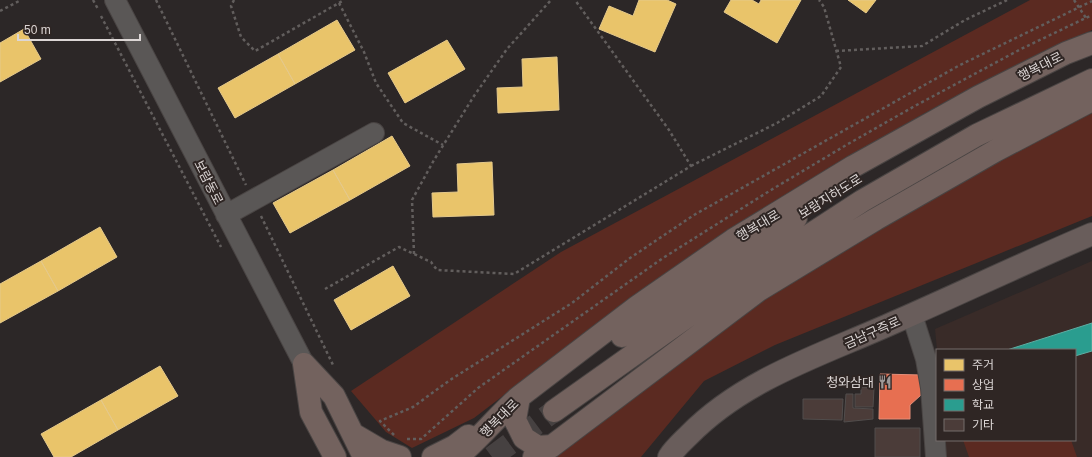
<svg xmlns="http://www.w3.org/2000/svg" width="1092" height="457" font-family="Helvetica,'Noto Sans KR',sans-serif">
<style>
.built{fill:#392b28}
.green{fill:#5b2a21}
.homes{fill:#e9c46a;stroke:#e5c98a}
.shops{fill:#e76f51;stroke:#e48e79}
.schools{fill:#2a9d8f;stroke:#5faea4}
.building{fill:#4b3c39;stroke:#514d4c}
.lines{fill:none;stroke-linecap:round;stroke-linejoin:round}
.highway-tunnel{stroke:#464141;stroke-width:22;stroke-dasharray:22 11;stroke-linecap:butt}
.minor-casing{stroke:#494443;stroke-width:22}
.major-casing{stroke:#494443;stroke-width:24}
.highway-casing{stroke:#494443;stroke-width:24}
.path{stroke:#625e5d;stroke-width:2.5;stroke-dasharray:3 3;stroke-linecap:butt}
.minor{stroke:#5a5756;stroke-width:20}
.major{stroke:#695d5b;stroke-width:22}
.highway{stroke:#73625e;stroke-width:22}
.labels{text-anchor:middle;stroke-width:4;stroke-linejoin:round;paint-order:stroke}
.street-label{font-size:13px;fill:#dcd6d5;stroke:#2f2624}
.poi-label{font-size:13px;fill:#dcd6d5;stroke:#2f2624;text-anchor:end}
</style>
<rect width="100%" height="100%" fill="#2c2727"/>
<!-- built -->
<path class="built" d="M1092 261V457H942V440H1075V350H937L935 329Z"/>
<!-- green -->
<path class="green" d="M1030 0H1092V30L977 85 923 114 791 191 673 269 533 373 474 418 412 448 386 432 351 391 561 252Z
M1092 105V216L775 345 704 381 641 457H554L752 302Z
M963 440H1071L1077 457H969Z"/>
<!-- homes -->
<path class="homes" d="M639 0H667L676 4 655 52 599 29 609 6 633 16Z
M731 0H752L759 4 761 0H801L777 43 724 12Z
M848 0H876L866 13Z
M337 20 355 50 295 84 278 54Z
M24 29 41 59 0 82V43Z
M447 40 465 69 405 103 388 73Z
M278 54 295 84 235 118 218 88Z
M557 57 559 110 498 113 497 88 523 87 522 59Z
M392 136 410 166 350 200 333 170Z
M492 162 494 215 433 217 432 193 458 192 457 164Z
M333 170 350 200 290 233 273 203Z
M100 227 117 257 58 291 41 261Z
M41 261 58 291 0 323V284Z
M393 266 410 296 351 330 334 300Z
M160 366 178 396 118 430 101 400Z
M101 400 118 430 71 457H54L41 434Z"/>
<!-- shops -->
<path class="shops" d="M880 374 922 375 921 395 910 405V419H879Z"/>
<!-- schools -->
<path class="schools" d="M1092 323V351L1075 356V350H1007Z"/>
<!-- building -->
<path class="building" d="M861 387 874 388 873 407H855V394H861Z
M846 394H853V408L873 409V419L844 422Z
M803 399H843L842 420 803 419Z
M875 428H920V457H875Z"/>
<g class="lines">
<!-- highway-tunnel -->
<path class="highway-tunnel" d="M492 457 554 411"/>
<!-- minor casing -->
<g class="minor-casing">
<path id="minor" d="M115 0 304 364
M226 215 374 133
M912 315 926 359 931 388 936 457"/>
</g>
<!-- major casing -->
<g class="major-casing">
<path id="major" d="M669 457C674 449 682 442 689 435 745 378 824 354 895 322 961 293 1026 262 1092 234"/>
</g>
<!-- highway casing -->
<g class="highway-casing">
<path id="highway" d="M622 336 714 271 796 218
M304 364 334 396 364 457
M304 364 311 412 335 457
M519 397 515 420 524 438 538 447 552 446
M554 411 719 294 862 201 977 135 1092 80
M353 434 382 451 400 457
M433 457 455 446 468 436
M457 457C480 439 497 416 519 397L638 306 733 240 854 166 978 97 1066 53 1092 43
M534 457 552 446 759 290 876 219 995 151 1092 100"/>
</g>
<!-- path -->
<path class="path" d="M93 0 98 9
M156 0 246 185
M234 0 231 6 241 37 255 51 344 0
M1074 0 1086 18
M339 3 364 52 376 83 403 123 443 145
M0 11 21 0
M101 16 221 247
M836 51 922 46 965 20 1007 0
M691 166 777 123 821 96 841 67 824 7 819 0
M261 216 334 367
M414 254 412 200 434 160 474 96 507 49 551 0
M325 289 399 247 431 262 437 270 514 274 691 166 669 130 575 0
M394 435 380 421 413 407 450 380 572 303 630 258 694 215 960 65 1092 1
M407 439H421L478 388 663 258 771 190 848 144 913 107 1021 49 1092 15"/>
<!-- minor -->
<use href="#minor" class="minor"/>
<!-- major -->
<use href="#major" class="major"/>
<!-- highway -->
<use href="#highway" class="highway"/>
</g>
<!-- icons -->
<defs>
<g id="restaurant-bare" transform="scale(1.08)"><path d="M-5-6h1v4h1v-4h1v4h1v-4h1v5L-1.5 .5V6h-2V.5L-5-1ZM5-6V6H3V1.5H1.5Q1.5-4 5-6Z" fill="#9e9998" stroke="#2f2624" stroke-width="2.5" paint-order="stroke"/></g>
</defs>
<g fill-rule="evenodd">
<use href="#restaurant-bare" x="885" y="382"/>
</g>
<g class="labels">
<!-- street labels -->
<g class="street-label">
<text transform="translate(1040 66) rotate(-27)" y="5">행복대로</text>
<text transform="translate(209 182) rotate(63)" y="5">보람동로</text>
<text transform="translate(830 196) rotate(-32)" y="5">보람지하도로</text>
<text transform="translate(758 225) rotate(-31)" y="5">행복대로</text>
<text transform="translate(872 332) rotate(-24)" y="5">금남구즉로</text>
<text transform="translate(499 418) rotate(-45)" y="5">행복대로</text>
</g>
<!-- poi labels -->
<g class="poi-label">
<text x="874" y="387">청와삼대</text>
</g>
</g>
<!-- legend -->
<rect x="936" y="349" width="140" height="92" fill="#2f2624" stroke="#746c6b"/>
<rect x="944" y="359" width="20" height="12" fill="#e9c46a" stroke="#746c6b"/>
<text x="972" y="369" font-size="12" fill="#dcd6d5">주거</text>
<rect x="944" y="379" width="20" height="12" fill="#e76f51" stroke="#746c6b"/>
<text x="972" y="389" font-size="12" fill="#dcd6d5">상업</text>
<rect x="944" y="399" width="20" height="12" fill="#2a9d8f" stroke="#746c6b"/>
<text x="972" y="409" font-size="12" fill="#dcd6d5">학교</text>
<rect x="944" y="419" width="20" height="12" fill="#4b3c39" stroke="#746c6b"/>
<text x="972" y="429" font-size="12" fill="#dcd6d5">기타</text>
<!-- scale -->
<path d="M18 34v6h122v-6" fill="none" stroke="#dcd6d5" stroke-width="2"/>
<text x="24" y="34" font-size="12" fill="#dcd6d5" stroke="#2f2624" stroke-width="3" paint-order="stroke">50 m</text>
</svg>
